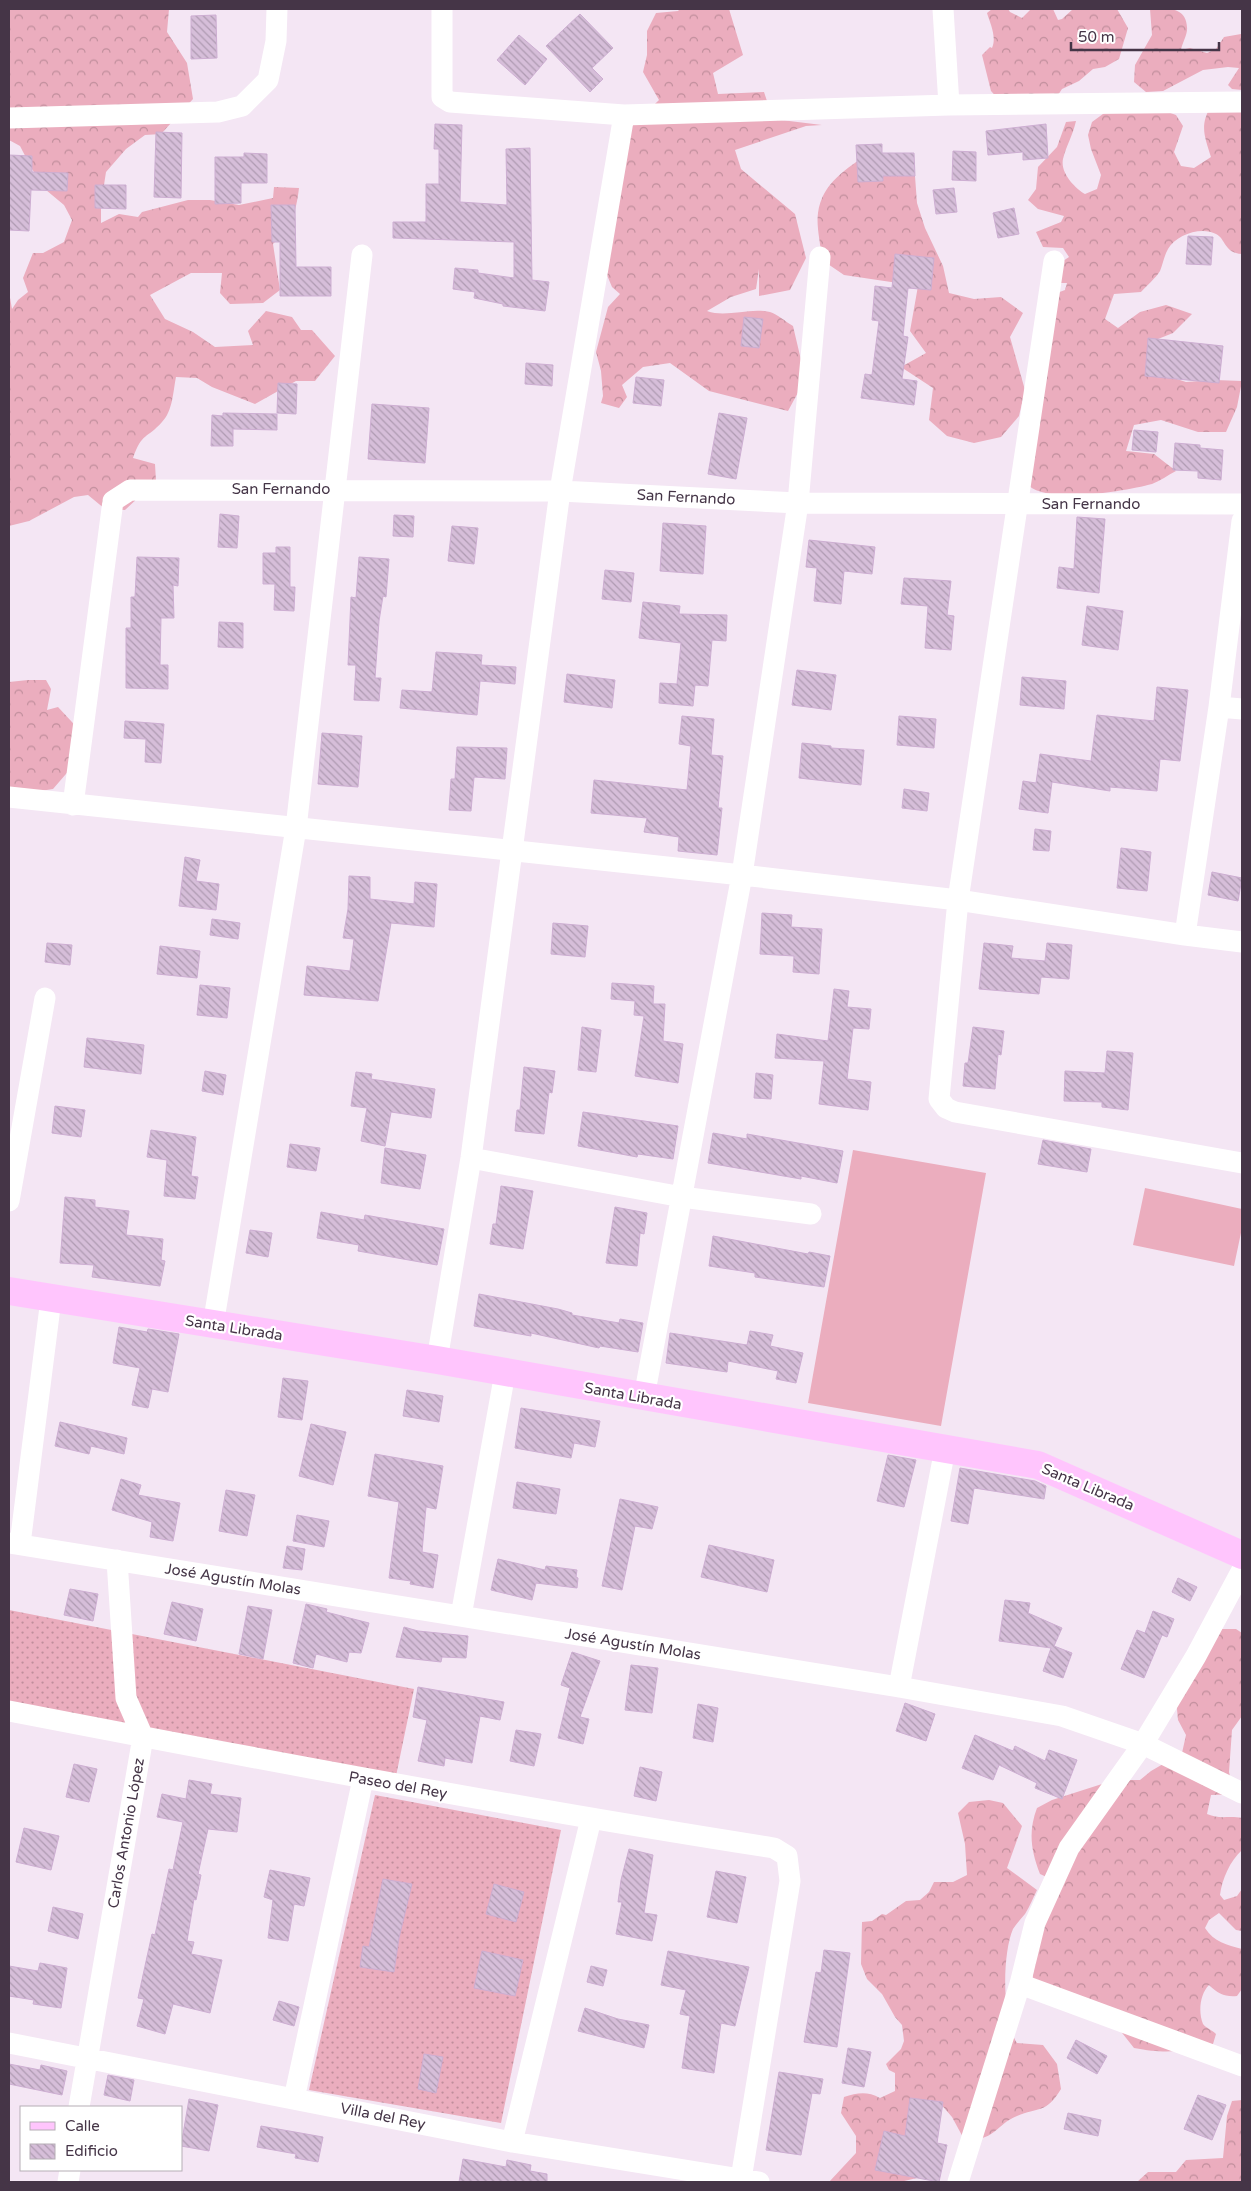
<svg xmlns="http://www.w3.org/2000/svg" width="1251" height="2191" font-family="'Varela Round',sans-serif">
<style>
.grass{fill:url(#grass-dots)}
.forest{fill:url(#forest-crowns)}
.garden{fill:#ebadbe}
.building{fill:url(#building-back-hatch);stroke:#cdaed2}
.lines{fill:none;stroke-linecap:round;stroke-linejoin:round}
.street{stroke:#fff;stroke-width:21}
.secondary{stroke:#ffc5fd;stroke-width:28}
.labels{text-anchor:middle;stroke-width:4.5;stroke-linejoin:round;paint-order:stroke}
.street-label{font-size:15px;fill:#453547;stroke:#fff}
</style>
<defs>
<pattern id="grass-dots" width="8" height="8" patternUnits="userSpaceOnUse" patternTransform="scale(1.25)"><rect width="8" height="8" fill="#ebadbe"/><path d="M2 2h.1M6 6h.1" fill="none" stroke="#c08e9c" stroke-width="1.8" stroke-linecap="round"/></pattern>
<pattern id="forest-crowns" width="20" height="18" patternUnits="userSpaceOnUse" patternTransform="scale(1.25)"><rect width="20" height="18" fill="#ebadbe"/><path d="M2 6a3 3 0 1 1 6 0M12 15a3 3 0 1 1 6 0" fill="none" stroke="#c08e9c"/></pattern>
<pattern id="building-back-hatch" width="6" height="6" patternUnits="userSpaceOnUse" patternTransform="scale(1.25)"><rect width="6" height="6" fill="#d6bed9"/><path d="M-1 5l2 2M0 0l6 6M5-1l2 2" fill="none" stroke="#af9bb2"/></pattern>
</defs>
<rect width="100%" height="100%" fill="#f4e6f4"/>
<!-- grass -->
<path class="grass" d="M9 1610 414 1689 396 1776 9 1703Z
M375 1795 561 1830 501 2123 309 2090Z"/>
<!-- forest -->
<path class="forest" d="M9 9H169L167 32 187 63 193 99 161 134 145 135 126 149 106 172 101 204V223L119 214 138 217 142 212 188 200H210L239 205 273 198 274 187 299 188C296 213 291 227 273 244L280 290 263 303 230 304 220 293 222 273H191L150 295 165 319 193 332 215 347 253 345 248 331 266 311 292 317 301 330H312L335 356 315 381H296L255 404 212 387 197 378 176 377C173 391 173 411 162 422 147 439 142 432 133 458L155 464 156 481 125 510 105 509 88 495 74 497 29 521 9 526V292L12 309 18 300 28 292 23 278 33 253H43L64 242 72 220 64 205 46 190 32 169 20 146 9 140Z
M680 9H729L743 55 713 73 718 94 764 92 773 119 822 125 806 126 735 150 741 169 795 214 806 258 790 290 759 296V269L756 289 731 297 707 311C727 318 749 307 770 312 777 314 786 322 793 326L801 360V387L788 411 709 391 670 363 643 367 622 385 627 397 619 408 601 403 603 396 601 371 596 352 608 307 620 294 612 287 604 268 625 133 659 100 643 72 647 55V31L656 13 678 11Z
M992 9H1008L1010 12 1022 18 1031 9H1053L1058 20 1062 19 1073 9H1117L1128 28 1119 59 1105 67 1093 69 1079 81 1062 89 1058 95 1001 102 991 91 982 55 990 47 992 48C997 37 990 23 987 13Z
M1150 9C1166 8 1186 6 1187 27 1188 34 1182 43 1181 50L1190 48 1207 53 1216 49 1224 37 1241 34 1242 90 1232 89 1228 85 1239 68 1228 67 1203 70 1163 91 1146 92 1134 82 1135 65 1152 35Z
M1211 106 1242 112V254C1224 253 1226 239 1216 234 1201 226 1176 235 1168 249 1164 256 1163 264 1160 271 1155 279 1147 285 1141 292L1114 294 1105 319 1118 328 1140 312 1166 305 1192 314 1173 333 1148 343 1149 370 1186 382 1215 380 1242 381 1237 407 1226 432H1198L1161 420 1134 425 1126 451 1154 454 1176 471C1168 475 1160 481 1152 484 1126 491 1050 504 1029 486L1038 300 1065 290 1067 283H1059L1060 263 1069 257 1063 248 1043 247 1036 232 1061 222 1064 216 1038 209 1028 200 1036 189 1038 167 1057 147 1066 122 1076 121C1073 135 1066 146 1063 159 1060 173 1075 188 1085 194L1097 189 1101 175 1091 149 1088 135 1092 122 1107 111 1162 110 1176 115 1183 126 1174 152 1181 166 1194 168 1211 157C1205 137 1199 126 1211 106Z
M870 153 915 176 917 203 925 228 943 266 949 293 974 299 1001 297 1023 313 1010 337 1025 390 1019 416 1001 437 974 443 947 436 929 420 933 388 901 367 926 353 910 331 918 286 844 275 822 260C821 245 816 227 818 213 822 183 847 168 870 153Z
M28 680H46L51 689 47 710 58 707 85 736 72 767 53 789 21 794 9 793V682Z
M1216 1629H1236L1242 1633V1716L1232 1730 1229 1772 1231 1781H1242V1794L1211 1795 1207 1814C1221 1820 1228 1815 1242 1818V1850C1230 1861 1222 1879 1220 1895L1224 1900 1237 1896 1242 1889V1931L1236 1930 1219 1913 1209 1920 1205 1928C1214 1942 1227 1945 1242 1949V1989L1237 1996C1225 1997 1218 1994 1209 1985 1200 1994 1198 2012 1203 2024 1206 2028 1212 2030 1216 2034L1213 2044C1182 2052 1166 2054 1134 2048L1119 2029 1032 1989 1037 1920 1051 1879 1040 1874C1031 1850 1028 1832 1037 1808L1052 1800 1102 1784 1122 1780H1140L1151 1771 1182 1753 1186 1735 1178 1720 1175 1688Z
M989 1800 1003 1803 1022 1826 1007 1868 1037 1890C1033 1898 1030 1906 1025 1914 1021 1919 1016 1924 1013 1929 1002 1954 1002 2021 1017 2043L1043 2045 1057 2064 1061 2089C1046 2114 1038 2107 1017 2116 1006 2120 1000 2128 991 2134 984 2139 973 2140 965 2141L952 2117 939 2102 917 2178 900 2182H829L856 2153V2136L841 2113 844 2097C857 2093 867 2091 880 2098L895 2091V2073L889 2070 886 2064 901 2049 904 2041 902 2025 895 2017 882 1994 867 1979 861 1964 862 1922 872 1921 882 1914 886 1915 906 1901 920 1900 929 1892 934 1882H953L967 1875 965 1844 958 1813 969 1802Z
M1242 2100V2182H1137L1148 2172H1176L1186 2160 1223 2158 1227 2116 1232 2101Z"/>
<!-- garden -->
<path class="garden" d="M853 1150 986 1173 941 1426 808 1403Z
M1145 1188 1242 1209V1228L1234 1266 1133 1245Z"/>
<!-- building -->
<path class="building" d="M580 14 613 48 592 68 603 79 590 92 546 46Z
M216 15 217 58 191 59V16Z
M519 35 547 59 525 85 497 60Z
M435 124 462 125 460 202 507 205 506 149 530 148 532 280 549 282 545 311 503 306V304L474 298 475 292 453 289 455 268 478 270V273L514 278V242L393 238V222H426V184H439V149H434Z
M1046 124 1048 158 1023 160V152L988 155 986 131Z
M156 132 182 133 181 198 154 197Z
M882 144V153H914L915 176H883V181L858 182 856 145Z
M953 151 976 152V181L952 180Z
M244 153 267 154V183H241V203L215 204V157H244Z
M9 155 32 156V172L68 173 67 191 31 190 29 231 9 230Z
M95 185H126V209L95 208Z
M954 188 957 212 936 214 933 190Z
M271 205H295L296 267H331V296H280V242H272Z
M1014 208 1019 234 998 238 993 213Z
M1188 236 1213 237 1211 265 1186 264Z
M895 254 934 258 931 290 908 288 903 336 908 337 902 379 917 381 914 405 861 398 865 374 872 375 879 321 872 320 875 286 892 288Z
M744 317 763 319 759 348 741 346Z
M1148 338 1223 346 1219 383 1145 376Z
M526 363 553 365 552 386 525 384Z
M636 377 664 380 661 406 633 403Z
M278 383 297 384 296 414 277 413Z
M372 404 429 408 425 463 368 459Z
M223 413 277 414V430L233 429V446H211L212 415 223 416Z
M719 413 747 418 736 479 708 474Z
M1134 430 1158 432 1156 452 1132 450Z
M1175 443 1200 445V448L1223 450 1221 480 1198 478V471L1173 470Z
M220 514 239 516 237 548 218 547Z
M394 515 414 516 413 537 393 536Z
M1077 517 1105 519 1099 593 1057 588 1059 567 1074 569Z
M663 523 706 526 703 574 660 571Z
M452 526 478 528 474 564 448 561Z
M809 540 875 547 872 574 844 571 841 604 814 601 817 568 806 567Z
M276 547H290V587H295L294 611 274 610 275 584H263V553H276Z
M137 557 179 558 178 586 173 585 174 618H161L160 665H168V689L126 688V628H131V597H135Z
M359 557 389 559 386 597 383 596 379 621 375 678H381L379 701 354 700 356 665H348L351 597 356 598Z
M605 570 634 573 631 602 602 599Z
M904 578 951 581 947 615 954 616 951 650 925 648 928 606 901 604Z
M643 602 680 606 679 614 727 615 726 641 712 640 708 686 695 685 693 706 659 703 660 683 677 684 681 643 639 638Z
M1087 606 1123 611 1118 650 1082 645Z
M219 622 243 623V648L218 647Z
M436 652 482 655 481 665 516 667 515 684 480 681 477 715 400 708 402 690 432 692Z
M797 670 836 675 831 710 792 705Z
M567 674 615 680 612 708 564 702Z
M1022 677 1066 681 1064 709 1020 705Z
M1157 687 1188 690 1180 761 1160 759 1157 791 1110 787V791L1052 782 1048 813 1019 809 1023 781 1036 783 1040 754 1091 761 1097 715 1154 721Z
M682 716 714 719 711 755 723 756 718 808H722L717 855 678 851 679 837 644 832 647 818 591 813 594 780 687 790 691 746 679 744Z
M899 716 936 719 934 748 897 745Z
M125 721 164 724 161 763 145 762 146 739 124 738Z
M322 733 362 736 358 787 318 784Z
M802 743 831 746V748L864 750 861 785 799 778Z
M457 747 507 748 505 779 474 777 471 811 449 810 451 779H455Z
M904 789 929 793 927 811 902 808Z
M1035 829 1051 831 1049 851 1033 850Z
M1121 848 1151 852 1147 891 1117 888Z
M185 857 200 860 196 881 219 884 216 910 179 906Z
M1212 872 1242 878 1238 901 1208 895Z
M349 876 370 877V899L414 904 415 882 437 884 434 927 391 923 378 1001 304 995 307 966 350 971 354 939 343 938 348 909Z
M762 913 792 915 791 927 822 929 819 974 793 972 794 956 760 954Z
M212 919 240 923 238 939 210 935Z
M553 923 588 926 585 957 551 954Z
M47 943 72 945 70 965 45 962Z
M984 943 1013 946 1011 958 1045 961 1047 943 1072 945 1069 979 1041 977 1039 994 979 989Z
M160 946 200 951 197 978 157 974Z
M612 983 654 986 653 1004H665L663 1041 683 1044 678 1083 635 1076 644 1016 634 1015 635 1001 611 999Z
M200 985 230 988 227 1018 197 1015Z
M834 989 849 991 847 1007 871 1009 869 1029 853 1028 847 1079 871 1082 868 1110 819 1104 824 1061 775 1058 777 1034 828 1041Z
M582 1027 601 1030 596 1072 578 1070Z
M973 1027 1004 1031 1001 1055 998 1054 995 1089 963 1086 965 1063H968Z
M87 1038 144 1045 141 1074 84 1067Z
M1107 1051 1133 1053 1128 1110 1102 1107V1102L1064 1101 1065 1071 1105 1073Z
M524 1067 555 1071 552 1093 549 1092 544 1134 515 1131 517 1110H520Z
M205 1071 226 1075 223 1095 202 1091Z
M356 1072 372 1074 371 1079 435 1089 431 1118 391 1112 385 1146 361 1141 367 1108 351 1106Z
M756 1073 773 1075 771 1099 754 1098Z
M55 1106 85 1110 81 1137 52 1133Z
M583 1112 678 1126 673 1159 638 1154 637 1157 578 1146Z
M151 1130 196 1137 191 1176 198 1177 195 1199 164 1196 167 1160 147 1157Z
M713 1133 747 1139V1134L843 1151 837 1183 801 1176V1179L708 1163Z
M1043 1140 1091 1149 1087 1172 1038 1164Z
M290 1144 320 1148 316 1171 287 1167Z
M385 1148 426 1155 420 1189 381 1183Z
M501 1186 533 1191 523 1249 490 1244 493 1224H496Z
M65 1197 95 1200V1207L129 1211 126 1235 163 1239 161 1260 165 1261 160 1286 92 1277 94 1265 60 1263Z
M615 1207 647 1213 644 1234 640 1233 637 1266 606 1263Z
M321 1212 364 1220 365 1215 444 1229 437 1265 358 1251 359 1245 317 1238Z
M250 1230 272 1233 268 1257 246 1253Z
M713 1236 808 1254 809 1252 830 1256 824 1287 755 1277V1273L709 1266Z
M479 1294 558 1309 572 1313V1315L619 1323 620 1319 643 1323 638 1352 600 1346 599 1348 531 1333V1336L474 1326Z
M119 1327 147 1332 148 1329 179 1334 168 1392 152 1389 148 1408 132 1405 140 1368 113 1363Z
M750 1331 773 1335 770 1346 803 1353 796 1383 776 1379 778 1371 728 1361 727 1372 666 1363 670 1333 747 1345Z
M283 1378 308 1381 302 1420 278 1417Z
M407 1390 443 1396 439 1422 403 1416Z
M521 1408 600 1421 595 1447 574 1443 571 1458 515 1448Z
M60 1422 127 1438 124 1454 91 1446 89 1454 55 1446Z
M311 1424 346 1432 333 1485 299 1476Z
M375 1454 443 1466 436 1509 426 1507 422 1552 438 1555 433 1588 410 1584 411 1581 389 1578 399 1502 368 1496Z
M888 1455 916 1460 904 1507 877 1501Z
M960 1468 1035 1481 1046 1486 1044 1499 974 1488 968 1524 951 1521Z
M121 1479 141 1485 138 1495 180 1503 173 1541 150 1537 152 1522 112 1510Z
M517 1482 560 1489 556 1514 513 1508Z
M226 1490 255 1495 247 1536 219 1531Z
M620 1499 658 1507 652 1529 635 1526 622 1590 602 1586Z
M297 1515 329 1521 324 1547 293 1541Z
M709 1545 774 1560 767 1592 701 1577Z
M287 1546 305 1549 302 1570 283 1568Z
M498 1559 545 1570 546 1566 577 1570 576 1577 578 1578 577 1588 536 1583 532 1600 491 1590Z
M1178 1578 1197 1587 1190 1601 1172 1592Z
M70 1589 98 1594 93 1621 64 1615Z
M1005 1600 1030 1603 1028 1613 1062 1628 1054 1646 1072 1653 1063 1678 1043 1671 1051 1648 999 1641Z
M172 1602 203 1609 196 1641 164 1634Z
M306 1604 327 1609 326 1612 369 1623 361 1653 349 1652 347 1662 316 1654 313 1668 293 1663Z
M248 1606 272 1610 263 1659 239 1654Z
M1153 1611 1174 1619 1167 1637 1162 1635 1144 1678 1121 1669 1137 1630 1145 1633Z
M404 1627 418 1631 468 1636 466 1658 442 1657 441 1662 396 1657Z
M572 1652 600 1661 580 1717 589 1719 583 1744 558 1738 570 1688 561 1685Z
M631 1665 658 1668 652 1713 625 1710Z
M418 1687 504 1702 500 1720 480 1716 472 1763 445 1758 444 1766 418 1761 427 1720 413 1717Z
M905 1703 935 1714 926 1741 896 1731Z
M698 1704 718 1708 713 1742 693 1738Z
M516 1730 541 1734 534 1766 510 1761Z
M975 1735 1013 1751 1015 1746 1045 1761 1049 1750 1077 1760 1062 1799 1035 1788 1037 1783 999 1765 993 1780 962 1768Z
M74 1764 97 1769 89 1802 66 1797Z
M640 1767 662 1772 656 1801 634 1796Z
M189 1780 212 1784 210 1794 241 1798 237 1832 208 1829 198 1874 201 1875 196 1900 194 1899 187 1941 194 1942 191 1954 222 1960 210 2013 173 2004 165 2034 137 2026 144 1999 138 1998 152 1934 155 1935 169 1869 173 1870 183 1822 157 1817 162 1794 186 1799Z
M24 1828 59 1836 51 1870 16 1862Z
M629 1849 653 1855 644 1913 657 1915 652 1941 616 1934 622 1902H618L621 1880Z
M270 1870 310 1878 304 1906 294 1904 288 1941 268 1938 273 1900 264 1897Z
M716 1871 746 1877 737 1923 707 1917Z
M383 1879 412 1884 399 1938 394 1972 360 1967 363 1946 369 1947Z
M494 1884 524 1892 516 1922 486 1914Z
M53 1907 83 1914 78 1939 48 1931Z
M824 1950 850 1953 837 2047 804 2042 816 1972 821 1973Z
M482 1951 523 1960 515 1996 474 1988Z
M668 1951 749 1967 735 2026 721 2023 714 2073 682 2068 690 2016 680 2014 686 1990 661 1985Z
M40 1963 67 1968 61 2008 33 2004 34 2000 9 1996V1966L38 1971Z
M591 1966 607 1970 603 1986 587 1982Z
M279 2001 299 2007 294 2026 273 2020Z
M585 2008 618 2019 649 2025 644 2048 578 2031Z
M1076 2040 1107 2056 1097 2074 1067 2058Z
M848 2048 871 2052 864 2087 842 2083Z
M424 2054 443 2057 436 2093 418 2089Z
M9 2064 40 2070 41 2065 67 2071 62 2095 9 2084Z
M779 2072 823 2079 820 2094 812 2093 801 2155 766 2150Z
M108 2075 134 2080 130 2101 104 2095Z
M1198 2095 1226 2105 1212 2140 1184 2129Z
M910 2098 943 2102 937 2143 947 2145 939 2182 875 2170 884 2131 905 2136Z
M189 2099 218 2105 209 2151 181 2146Z
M1068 2113 1101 2120 1098 2136 1064 2129Z
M261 2126 323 2137 318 2162 295 2158 296 2154 257 2147Z
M463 2159 506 2167 507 2160 531 2165 530 2171 547 2174V2182H459Z"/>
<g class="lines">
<!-- street -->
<path class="street" d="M442 9V97L450 102 624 115 949 105 1242 102
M943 9 949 105
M9 118 218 112 242 106 268 80 276 41 277 9
M1054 261 958 900 939 1099 946 1108 955 1112 1242 1163
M1219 707 1242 709
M9 797 742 875 958 900 1185 935 1242 942
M73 805 113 501 130 490 560 491 798 503 1242 504
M1185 935 1219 707 1242 521
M471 1158 682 1197 811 1214
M9 1201 45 998
M213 1325 296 828 362 255
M437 1360 471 1158 560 491 624 115
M644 1397 742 875 798 503 820 257
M9 1543 899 1687 1062 1716 1143 1744 1242 1793
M20 1544 51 1299
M461 1616 505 1373
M899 1687 945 1449
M9 1711C263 1760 518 1808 774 1848L787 1856 790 1881 741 2179
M1020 1984 1242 2066
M9 2043 512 2142 759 2182
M294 2099 363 1779
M79 2107 143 1737 126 1698 117 1560
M512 2142 591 1819
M68 2182 70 2170
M958 2182 1020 1984 1035 1923 1069 1848 1143 1744 1196 1656 1242 1570"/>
<!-- secondary -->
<path class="secondary" d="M9 1291 437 1360 1038 1465 1242 1555"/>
</g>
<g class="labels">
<!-- street labels -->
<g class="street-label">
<text x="281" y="494">San Fernando</text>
<text transform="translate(686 497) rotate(3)" y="5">San Fernando</text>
<text x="1091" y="509">San Fernando</text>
<text transform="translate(234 1328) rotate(9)" y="5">Santa Librada</text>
<text transform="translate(633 1396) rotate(10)" y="5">Santa Librada</text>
<text transform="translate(1088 1487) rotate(23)" y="5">Santa Librada</text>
<text transform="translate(233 1579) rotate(9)" y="5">José Agustín Molas</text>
<text transform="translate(633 1644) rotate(9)" y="5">José Agustín Molas</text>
<text transform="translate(398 1785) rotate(10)" y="5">Paseo del Rey</text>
<text transform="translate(126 1833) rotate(-80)" y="5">Carlos Antonio López</text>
<text transform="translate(383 2116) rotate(11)" y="5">Villa del Rey</text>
</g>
</g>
<!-- border -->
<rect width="1251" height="2191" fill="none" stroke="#453547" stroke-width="20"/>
<!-- legend -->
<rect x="20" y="2106" width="162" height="65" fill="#ffffff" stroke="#b5aeb5"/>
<rect x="30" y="2122" width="25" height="8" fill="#ffc5fd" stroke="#b5aeb5"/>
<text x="65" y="2131" font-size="15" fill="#453547">Calle</text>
<rect x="30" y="2144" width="25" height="15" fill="url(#building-back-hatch)" stroke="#b5aeb5"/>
<text x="65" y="2156" font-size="15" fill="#453547">Edificio</text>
<!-- scale -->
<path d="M1071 42v8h148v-8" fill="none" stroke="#453547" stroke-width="2.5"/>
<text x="1078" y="42" font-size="15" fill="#453547" stroke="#ffffff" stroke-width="4" paint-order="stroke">50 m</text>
</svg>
